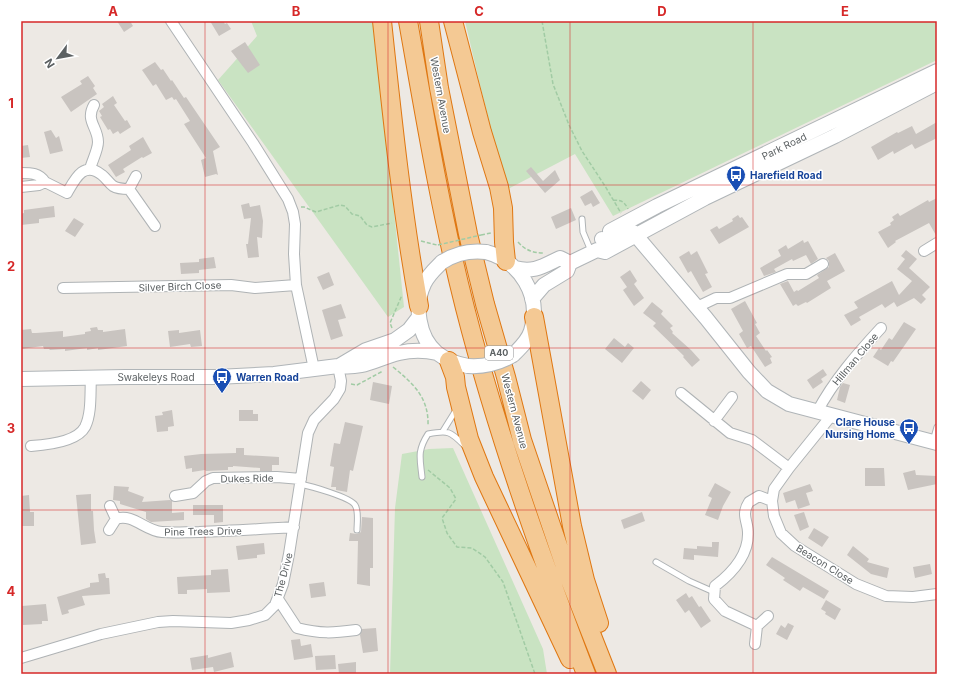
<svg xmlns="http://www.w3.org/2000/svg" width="958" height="695" font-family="Inter,sans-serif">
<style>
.green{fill:#c9e3c2}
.building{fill:#c9c4c0}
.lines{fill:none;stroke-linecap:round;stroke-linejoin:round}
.lane-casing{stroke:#afb3b5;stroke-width:7}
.street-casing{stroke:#afb3b5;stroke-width:12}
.secondary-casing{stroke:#b0b5b8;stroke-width:16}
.highway-casing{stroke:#df7712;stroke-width:20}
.path{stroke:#a1cba4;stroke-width:1.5;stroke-dasharray:4 2;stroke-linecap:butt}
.lane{stroke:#fff;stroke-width:5}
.street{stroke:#fff;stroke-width:10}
.secondary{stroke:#fff;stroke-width:14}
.highway{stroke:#f4c994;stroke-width:18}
.secondary-bridge-casing{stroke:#b0b5b8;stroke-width:16;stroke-linecap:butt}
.path-bridge{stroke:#a1cba4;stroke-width:1.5;stroke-dasharray:4 2;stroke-linecap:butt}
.secondary-bridge{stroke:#fff;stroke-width:14}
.grid{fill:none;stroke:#d62828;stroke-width:1;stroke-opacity:0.55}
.labels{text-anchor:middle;stroke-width:3;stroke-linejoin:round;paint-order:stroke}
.shield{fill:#fff;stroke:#8d9092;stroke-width:1}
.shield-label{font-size:9px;font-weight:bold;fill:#5c6163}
.street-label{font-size:10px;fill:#5c6163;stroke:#fff}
.transit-label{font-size:10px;font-weight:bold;fill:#164399;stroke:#fff;text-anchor:start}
.neatline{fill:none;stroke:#d62828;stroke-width:1.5}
.grid-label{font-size:13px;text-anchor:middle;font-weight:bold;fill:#d62828}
</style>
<rect width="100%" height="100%" fill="#ede9e4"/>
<!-- green -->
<path class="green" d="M251 21H374L404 307 388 317 218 80 257 36Z
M465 21H937V60L613 216 575 154 506 190 480 85Z
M453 448 543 649 547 674H390L395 508 402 454 429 449Z"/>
<!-- building -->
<path class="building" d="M117 21H130L133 26 124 32Z
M210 21H223L225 24 227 23 231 29 219 36Z
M245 42 260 65 248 73 231 51Z
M155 62 161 70 163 69 171 81 172 80 184 98 186 97 220 147 213 151 218 175 216 174 205 177 201 160 206 158 184 124 190 121 176 99 174 100 172 97 166 100 156 84 153 86 142 70Z
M88 76 95 86 93 88 97 94 71 112 61 97 82 84 80 81Z
M113 96 117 103 114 105 125 121 127 120 131 127 120 134 118 131 113 134 110 129 108 130 100 117 102 116 99 111 104 107 102 104Z
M937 122V138L915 149 912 144 894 154 893 151 878 160 871 147 897 132 898 133 912 126 916 134Z
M51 130 56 138 59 136 63 151 50 154 44 132Z
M143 137 152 153 143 158 142 157 123 169 125 172 116 177 108 165 131 150 129 146Z
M28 145 30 157 21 158V146Z
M531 167 543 181 555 170 560 180 545 193 526 171Z
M592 190 600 203 593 207 591 203 585 206 580 197Z
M937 198V237L929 223 895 241 896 242 888 248 878 232 891 225 890 223 894 220 892 217 898 213 900 216 928 200 929 202Z
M249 203 250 207 260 205 263 221 262 238 257 237 259 257 248 258 246 244H248L251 218 244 219 241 205Z
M54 206 55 217 39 219V223L21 225V214L24 213V210Z
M571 208 576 220 556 229 551 217Z
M738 215 740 218 742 217 749 227 719 244 710 230 717 226 719 229 733 221 732 219Z
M74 218 84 224 75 237 65 231Z
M803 240 804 243 808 241 818 259 811 264 806 255 793 261 792 259 774 269 776 272 764 276 760 268 781 256 778 250 786 245 788 249Z
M906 250 917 259 909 268 930 287 922 295 926 299 921 304 914 298 897 307 894 302 885 308 882 304 859 317 861 320 851 326 844 315 858 308 854 302 892 281 899 295 912 281 897 269 905 259 901 256Z
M689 251 691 255 697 251 708 273 705 274 712 287 703 292 691 271 688 273 679 257Z
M835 253 845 271 827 281 831 288 807 303 806 302 798 306 796 304 793 306 780 284 788 281 794 292 797 290 798 291 819 278 817 275 829 267V261L826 258Z
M214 257 216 268 199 270V273L181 274 180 263 199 262V259Z
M630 270 637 281 634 284 644 298 634 306 623 290 627 287 620 277Z
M329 272 334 285 323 290 317 277Z
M745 301 757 323 755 324 760 333 756 336 766 351 767 350 772 357 770 358 772 363 765 367 751 346 747 348 739 334 743 331 731 309Z
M652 302 663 311 661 314 673 326 670 328 673 332 672 333 691 350 700 360 692 367 683 357 684 356 653 326 656 323 643 313Z
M341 304 346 318 338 320 343 336 331 340 322 310Z
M904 322 916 329 893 362 891 361 888 366 873 357 879 348 881 350 889 338 892 340Z
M97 327 98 330H103V332L125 329 127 346 98 350V348L87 350V348L65 351V349L50 350 49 349H44L43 346 21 349V330L31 329 32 333H36L63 331V337L85 334V332L91 331 90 328Z
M179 330V333L200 330 202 346 191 347 190 344 170 347 168 331Z
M614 338 625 347 628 343 634 348 622 363 605 349Z
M823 369 827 375 821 379 823 382 813 389 807 380Z
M641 381 651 390 643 400 632 391Z
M373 382 392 386 389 404 370 400Z
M843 383 850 385 845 403 837 400 840 387Z
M172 410 174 426 168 427V431L157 432 155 416 163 415 162 412Z
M239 410H253V414H258V421H239Z
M345 422 363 426 353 471 350 470 347 492 336 490V487H331L334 467 330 466 334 443 340 444Z
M236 448H244V455L279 457V465H272V471H260V468L233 466V467H228V470L206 471 205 470 192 472V468L186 469 184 456 201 454 236 453Z
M865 468H884L885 486H865Z
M915 470 916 475 937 476V484L908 490 903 473Z
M715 483 731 492 723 506 718 520 705 515 712 498 708 496Z
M810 484 813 491 806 493 810 505 798 509 795 500 786 503 783 493Z
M114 486 129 487 128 491 144 497 142 502 170 500 172 501V513L184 512V520L151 522 146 519V512L120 504V501L113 500Z
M91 494V511H93L94 530 96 543 81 545 76 495Z
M29 495 30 512H34V526H21V496Z
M193 505H223V522L214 523V515H193Z
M642 512 645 521 624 529 621 520Z
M804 512 809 527 800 531 794 515Z
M362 517 373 518V568H370V586L357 584 358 541H349L350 533 357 534 361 532Z
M814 528 829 537 822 547 808 538Z
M712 542H719L718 557 694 555V560L683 559 684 548 697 549V546L712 547Z
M264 543 265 554 257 555V558L238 560 236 546Z
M853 546 869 559 867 562 889 568 887 578 871 574 847 555Z
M772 557 829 591 824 599 803 587 800 591 783 580 785 578 766 565Z
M930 564 932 574 915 578 913 567Z
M228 569 230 592 207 593V589L187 590V594H178L177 577 211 575V570Z
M105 573 106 578H109L110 594 82 596 85 605 68 610 69 613 62 615 57 597 90 587V583L99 582 98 574Z
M324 582 326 596 311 598 309 584Z
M686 593 689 598 692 596 699 607 701 606 711 621 701 628 689 610 685 613 676 600Z
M826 600 841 609 835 620 825 614 826 612 821 609Z
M46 604 48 621H42V624L23 625 22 606Z
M788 623 794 626 787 640 776 634 781 625 785 628Z
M376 628 378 651 363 653 360 635 362 629Z
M300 639 301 646 311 644 313 657 294 660 291 640Z
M231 652 234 667 214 672 213 667 192 670 190 658 208 655V658Z
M335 655 336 669 316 670 315 656Z
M356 662V674H339L338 664Z"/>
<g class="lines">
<!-- lane casing -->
<g class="lane-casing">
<path id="lane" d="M582 219 583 232 591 251
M443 431 456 410
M933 441 937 427
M422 477C420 458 417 451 428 434 448 430 450 431 464 445
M300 484C310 486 350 497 355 505 359 511 357 523 357 530
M656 562 689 581 714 592"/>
</g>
<!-- street casing -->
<g class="street-casing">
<path id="street" d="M171 21 253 143 288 199 293 212 295 224 294 254 296 285 314 369
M90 169C92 161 98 150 98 142 98 127 85 121 94 105
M21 173C31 173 39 173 45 182L39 185 21 187
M136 176 129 189 155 226
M45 182 67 193C75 179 84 160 102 175 106 178 109 183 113 186 118 189 124 189 129 189
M924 251 937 243
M63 288 231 285 255 288 296 285
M697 307 716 298H730L787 274H806L823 264
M681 393 730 433 752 440 789 468
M817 412C834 380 857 354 881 328
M831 416 789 468 774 489 772 501 774 516 781 533 795 546 856 584 886 596 913 597 937 594
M714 421 732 397
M31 446C46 445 77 442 85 427 92 413 90 392 91 377
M175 496 193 493 206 481 213 478 277 477 301 479
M110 506 116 519
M109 530 116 519C133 513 145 531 162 532 174 533 186 532 199 532 230 531 262 529 294 527
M278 599 297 628C321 634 333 633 356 630
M757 626 725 611 714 599 715 586C732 573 749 555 748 532 748 526 745 520 745 514 745 510 747 505 749 502L759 496 772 501
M755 644 757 626 768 616
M21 658 101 634 158 622 173 621 231 623 249 620 265 615 275 605 283 584 289 554 308 433 314 420 334 399 340 389 341 381 338 366"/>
</g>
<!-- secondary casing -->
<g class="secondary-casing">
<path id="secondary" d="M610 231 657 206 937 71
M602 239 607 241 629 231 633 232 706 318 749 372 767 391 789 404 937 443
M486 252C520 261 542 296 531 331 528 341 520 348 513 355
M442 262C435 269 428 275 424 284 414 305 418 337 437 353 446 360 457 364 468 366
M515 268C534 273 543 266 560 258L570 263
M532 299 544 285 567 271 570 263 597 250 605 252 705 198 835 136 937 83
M339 366 366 350 395 340 409 330 419 317
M21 379 125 377H217L274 374 338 366C365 369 375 359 399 353 412 350 424 350 437 353"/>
</g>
<!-- highway casing -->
<g class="highway-casing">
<path id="highway" d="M382 21C392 116 402 212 419 306
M408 21C425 117 441 214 465 308 497 433 540 554 586 674
M429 21 439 88 468 234 485 304 506 377 522 440 568 575 607 674
M453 21 482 132 499 187 503 208 504 242 506 261
M534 317 572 526 585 580 599 623
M449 361 455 377 456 387 469 439 484 477 570 659"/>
</g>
<!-- path -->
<path class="path" d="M542 21 553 84 569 125 582 151 605 186 621 213
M613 200C621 200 624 201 628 209
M301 207H304L316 212 340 205 345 206 352 214 360 216 367 225 372 227 392 223
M481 235 491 233
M421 241 437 245
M518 242C525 250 533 253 543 253
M392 328 390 323 402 295
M393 367C414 384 429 398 428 426
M351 384 357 385 383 371
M428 470 450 488 456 499 442 518 447 533 457 547 472 548 485 557 503 582 535 674"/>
<!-- lane -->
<use href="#lane" class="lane"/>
<!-- street -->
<use href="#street" class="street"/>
<!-- secondary -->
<use href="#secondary" class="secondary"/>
<!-- highway -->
<use href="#highway" class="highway"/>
<!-- secondary-bridge casing -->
<g class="secondary-bridge-casing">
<path id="secondary-bridge" d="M442 262C456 253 469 250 486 252
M468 366C485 367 498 364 513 355"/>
</g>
<!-- path-bridge -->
<path class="path-bridge" d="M438 245 481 235"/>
<!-- secondary-bridge -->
<use href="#secondary-bridge" class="secondary-bridge"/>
</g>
<!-- grid -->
<path class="grid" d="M205 21V674M388 21V674M570 21V674M753 21V674M21 185H937M21 348H937M21 510H937"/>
<!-- icons -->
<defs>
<g id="bus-pin" transform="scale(1)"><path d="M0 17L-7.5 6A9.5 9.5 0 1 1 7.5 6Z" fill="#1a4fb4" stroke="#fff"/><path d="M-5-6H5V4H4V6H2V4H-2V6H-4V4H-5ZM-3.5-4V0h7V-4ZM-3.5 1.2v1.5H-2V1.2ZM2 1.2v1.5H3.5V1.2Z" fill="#fff"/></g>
</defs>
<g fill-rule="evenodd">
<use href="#bus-pin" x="736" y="175"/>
<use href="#bus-pin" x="222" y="377"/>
<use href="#bus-pin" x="909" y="428"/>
</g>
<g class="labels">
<!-- shield labels -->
<rect class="shield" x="485" y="346" width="28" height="14" rx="3"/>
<g class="shield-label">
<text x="499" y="356">A40</text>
</g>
<!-- street labels -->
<g class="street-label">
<text transform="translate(441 95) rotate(80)" y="4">Western Avenue</text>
<text transform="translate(784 146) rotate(-26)" y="4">Park Road</text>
<text transform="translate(180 286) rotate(-2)" y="4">Silver Birch Close</text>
<text transform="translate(855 359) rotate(-50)" y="4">Hillman Close</text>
<text x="156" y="381">Swakeleys Road</text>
<text transform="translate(515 411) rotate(75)" y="4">Western Avenue</text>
<text transform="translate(247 478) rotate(-1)" y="4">Dukes Ride</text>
<text transform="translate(203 531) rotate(-1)" y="4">Pine Trees Drive</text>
<text transform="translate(825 564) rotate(32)" y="4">Beacon Close</text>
<text transform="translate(283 575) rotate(-75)" y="4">The Drive</text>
</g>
<!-- transit labels -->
<g class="transit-label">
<text x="750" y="179">Harefield Road</text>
<text x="236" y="381">Warren Road</text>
<text x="895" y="426" text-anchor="end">Clare House<tspan x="895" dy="12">Nursing Home</tspan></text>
</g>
</g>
<!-- border -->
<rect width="958" height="695" fill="none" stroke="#ffffff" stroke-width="44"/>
<!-- north arrow -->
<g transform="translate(58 58) rotate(238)" stroke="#ffffff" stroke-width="3" paint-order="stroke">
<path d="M0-3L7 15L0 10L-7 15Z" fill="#5c6163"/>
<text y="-6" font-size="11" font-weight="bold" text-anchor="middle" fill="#5c6163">N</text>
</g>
<rect x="22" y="22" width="914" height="651" class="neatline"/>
<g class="grid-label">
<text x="113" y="16">A</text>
<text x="296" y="16">B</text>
<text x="479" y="16">C</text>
<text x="662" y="16">D</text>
<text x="845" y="16">E</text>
<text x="11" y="108">1</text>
<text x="11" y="271">2</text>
<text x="11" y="433">3</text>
<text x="11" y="596">4</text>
</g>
</svg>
